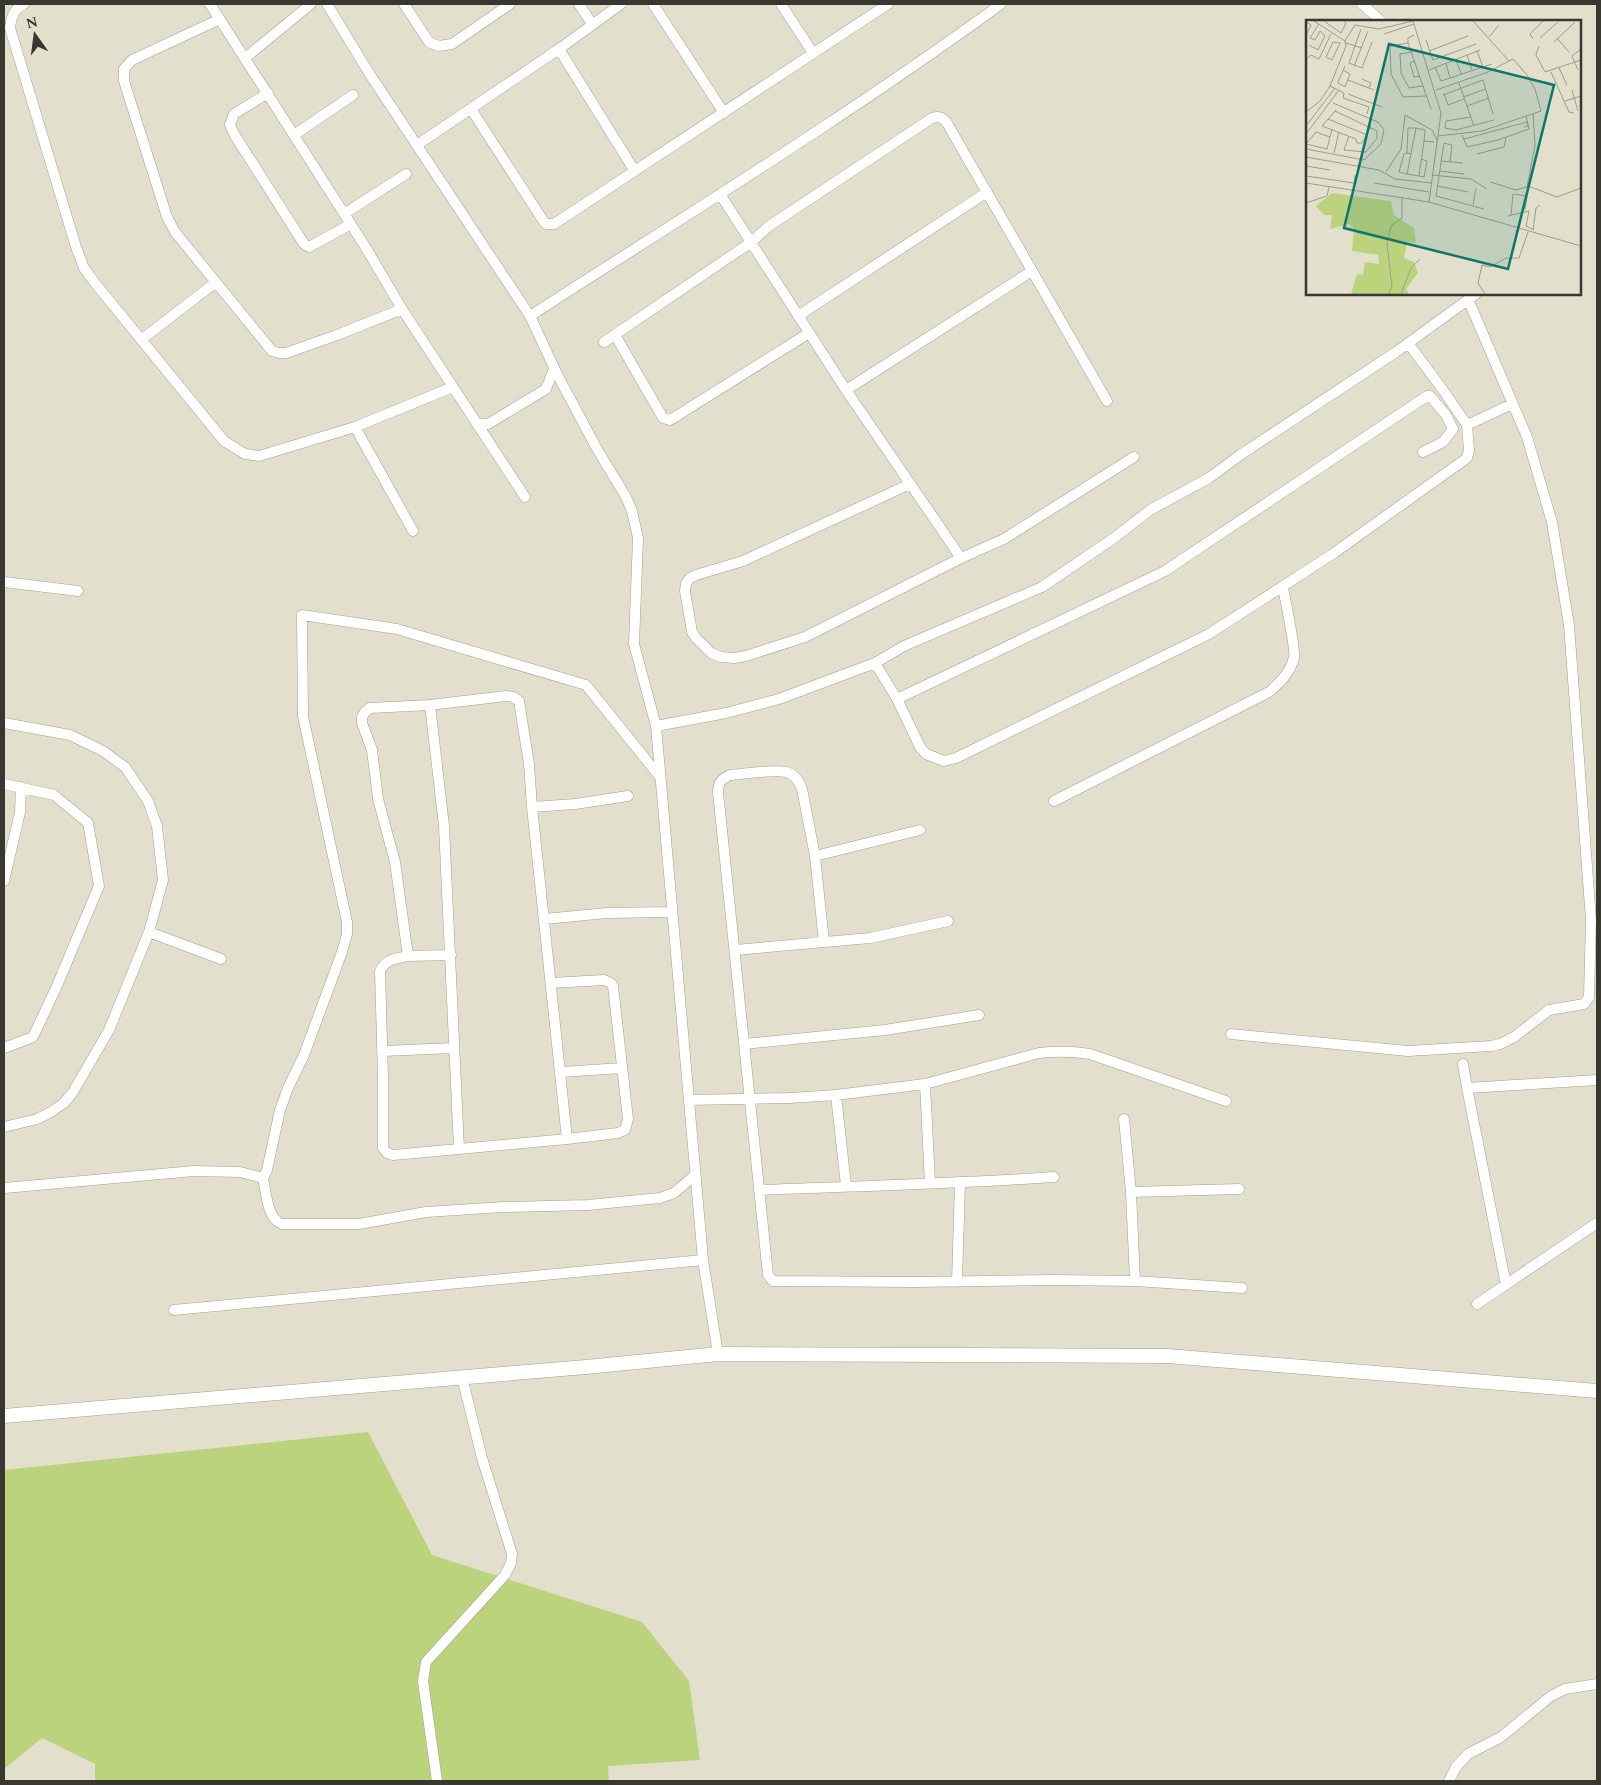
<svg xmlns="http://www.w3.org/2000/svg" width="1601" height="1785" font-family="Spectral,serif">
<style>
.green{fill:#bcd37e}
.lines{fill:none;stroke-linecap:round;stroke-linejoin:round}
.minor-casing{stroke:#a4a18f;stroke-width:11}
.secondary-casing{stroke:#a4a18f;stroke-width:15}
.minor{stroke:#fff;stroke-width:10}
.secondary{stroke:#fff;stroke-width:14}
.inset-road{fill:none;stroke:#9e9c8e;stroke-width:1}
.view{fill:#0f766e;fill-opacity:0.15;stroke:#0f766e;stroke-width:2.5}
.inset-edge{fill:none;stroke:#383730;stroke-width:2.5}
</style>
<rect width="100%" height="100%" fill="#e2dfcc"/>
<!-- green -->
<path class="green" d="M368 1432 432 1555 642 1622 689 1681 700 1760 608 1766 609 1781H95V1764L42 1738 4 1769V1470Z"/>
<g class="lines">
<!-- minor casing -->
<g class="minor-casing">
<path id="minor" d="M24 4C14 8 11 17 10 28L76 247 84 268 95 283 224 441 245 454 259 456 355 427 453 387
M210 4 366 248 402 309 525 497
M327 4 369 73 530 316 557 374 597 449 626 497 632 511 638 538 634 644 656 726 703 1260 718 1354
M404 4 429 42 439 46 452 44 510 4
M579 4 592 24
M653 4 724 113
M781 4 813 53
M1362 4 1381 21
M220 19 132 60 124 69V81L167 217 175 232 272 351 279 353H286L337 335 402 309
M559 49 634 170
M245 58 311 4
M268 93 234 114 230 125 234 134 304 244 309 247 351 224
M471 109 544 222 547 224H554L888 4
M294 135 353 95
M417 145 559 49 621 4
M720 194 846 390 961 558
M344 214 406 174
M530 316C688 214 849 115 1001 4
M798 316 987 192
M615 335 663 418 670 420 809 333
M141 340 216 282
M604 342 750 243 769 226 932 118C939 116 942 117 947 123L1107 401
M846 390 1032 271
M476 423 488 424 546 389 554 369
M1467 425 1512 404
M355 427 413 531
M910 484 743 561 696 575 690 578 686 583 685 591 692 632 696 638 711 653 721 657 734 658 746 656 805 637 961 558 1004 539 1134 457
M4 582 78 591
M875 663 897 699 920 747 926 754 944 761 956 758 1209 634 1334 553 1467 458 1469 450 1467 425 1443 390 1408 343
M897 699 1165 571 1427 396H1430L1446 415 1453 429 1443 442 1423 452
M430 705 370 708 365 712 362 717V723L372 750 378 799 395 862 408 956 451 955
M4 723 70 735 103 751 125 767 148 801 157 826 163 880 149 932 109 1030 73 1092 64 1103 51 1112 37 1119 4 1127
M656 726 726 713 779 699 875 663 904 646 1042 587 1114 538 1150 510 1209 478 1240 455 1396 352 1476 294
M4 784 54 795 88 823 99 886 56 988 33 1037 4 1048
M1054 801 1269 692C1280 683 1290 673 1294 658 1296 648 1285 600 1283 587
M532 807 529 764 519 701 513 697 506 696 430 705 444 826 459 1149 567 1139
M815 856 920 830
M4 881 20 812 21 787
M544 919 607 913 671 912
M149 932 221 959
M824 942 815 856 802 789C799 781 795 774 786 772 775 769 743 774 730 775 722 779 718 782 718 792L768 1275 773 1281 916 1282 1054 1280 1135 1281 1242 1288
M735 950 870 938 948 921
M408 956C395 959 386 959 380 971L383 1077V1148L387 1153 393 1155 459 1149
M551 983 604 980 611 983 613 986 628 1119 625 1130 618 1133 567 1139 532 807 575 804 628 796
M1231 1034 1408 1051 1491 1046 1500 1044 1514 1037 1549 1010 1584 1004 1589 997 1591 920 1569 625 1552 522 1527 437 1468 299
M744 1044 885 1030 979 1015
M383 1051 454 1048
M1463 1064 1467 1088
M561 1072 622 1068
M925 1084 930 1183
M836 1095 846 1186
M689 1100 789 1098 836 1095 925 1084 1039 1053C1057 1051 1072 1051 1090 1054L1226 1101
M1124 1119 1131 1192 1135 1281
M263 1178 267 1170 280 1110 288 1088 304 1055 342 952 347 934V922L303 716 302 615 397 629 586 685 660 777
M4 1188 194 1171 240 1172 263 1178C266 1192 267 1219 282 1224H359L426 1212 503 1207 588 1205 660 1198 674 1193 695 1175
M759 1190C857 1186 956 1184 1054 1177
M1131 1192 1239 1189
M957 1282 960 1183
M1506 1285 1467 1088 1597 1080
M1477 1304 1597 1223
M174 1310 703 1260
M437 1781 423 1681 426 1662 505 1575 511 1563 512 1554 482 1458 462 1377
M1449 1781 1456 1767 1468 1754 1501 1737 1551 1696 1565 1689 1597 1684"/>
</g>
<!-- secondary casing -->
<g class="secondary-casing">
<path id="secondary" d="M4 1416 586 1367 718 1354 1167 1356 1597 1391"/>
</g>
<!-- minor -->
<use href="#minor" class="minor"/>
<!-- secondary -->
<use href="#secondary" class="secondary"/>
</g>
<!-- overview -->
<g transform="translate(1306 20)">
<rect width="275" height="275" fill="#e2dfcc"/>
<path d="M26 173 85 181 88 195 108 208 110 223 101 222 98 238 108 242 112 253 100 269 103 274H45L51 254 57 255 59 242 73 244 72 235 46 231 48 208 43 204 24 209 26 195H18L10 186Z" fill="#bcd37e"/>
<path class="inset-road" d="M8 1 39 21M18 1 35 13 40 3 38 1M107 1 135 93 123 182M0 2 5 5 0 15M55 9 43 43 56 48 66 22M78 14 108 4M108 15 102 18V23L125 89M183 17 193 5M234 18 252 2M251 18 263 32M227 19 224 14 237 1M120 20 127 40 170 24M27 22 34 23 26 40 20 37ZM248 22 269 2M40 23 56 28M102 23 84 26 85 54 97 77 120 76M3 25 12 30 19 16 14 11 9 20 4 18 13 4M233 26 230 35 239 52 275 40M123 31 162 16M171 31 177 47M106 32 94 34 95 53 103 68 117 66M161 35 166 50M0 39 5 35 13 39 25 14M150 39 155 54M109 41 104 43 108 57 114 56M140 43 144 58M48 46 62 11M129 47 135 61 186 44M253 48 261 65M37 50 44 54 39 67 32 63V62L39 46M123 50 174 30M272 50 266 36 275 29M245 52 263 92 268 93M56 59 65 63 63 68M42 60 68 70M153 63 168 106M24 66 38 73 37 78 63 87 61 94M130 70 182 52 203 41M266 70 272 91M42 74 76 87M138 74 142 85 158 79M137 75 177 60 187 94M157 77 180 69M259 81 275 76M161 86 183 78M30 90 16 106 50 119 51 123H56L65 106M29 91 71 111V118L60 132 38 130 43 116M0 92 14 81 24 66 40 26 39 21 49 5 73 9 107 1M165 97 140 101 139 108 150 110 188 100M22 99 61 115M0 106 29 68M0 114 33 70M156 115 161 127 192 120 223 109 220 96M132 116 176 111 235 91 229 69 221 55 207 39 203 41 167 1M24 117 10 112 0 124 21 129 26 109M158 119 221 102 222 106 218 107M0 129 58 140 75 124 78 110 72 102 27 83M28 133 33 112M101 133 98 134 93 152 101 154M105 134 101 133 102 108H110M171 134 198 127 200 117M0 137 73 150 89 159 125 163M115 139 121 141 118 157 113 156 118 121 128 122M135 141 157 143M144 142 146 125 138 123 130 176 178 189M0 146 24 150M133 151 158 154M80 152 95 129 99 95 126 110 131 120M126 155 165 159 181 169M0 156 48 163 49 155M113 156 101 154 110 108 119 110 118 121M184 162 210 170 221 167 229 125 227 93M0 163 123 182 275 226M68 163 123 172M131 166 162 172M222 166 251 177 275 168M0 183 21 176 23 167M167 185 170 168M205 195 207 174 221 176 219 190M202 196 223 191 220 206 228 210M227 210 230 188 234 185M83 274 86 266 81 224 85 206 96 198V178M95 274 105 248 114 239M179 274 172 263 176 245 184 247 200 238H213L222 212"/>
<path class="view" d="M83 24 248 65 202 249 38 208Z"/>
<rect width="275" height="275" class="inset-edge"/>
</g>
<!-- border -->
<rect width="1601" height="1785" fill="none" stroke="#383730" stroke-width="10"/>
<!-- north arrow -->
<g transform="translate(35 35) rotate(346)" stroke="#e2dfcc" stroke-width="4" paint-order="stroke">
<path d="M0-4L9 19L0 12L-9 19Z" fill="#383730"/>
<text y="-8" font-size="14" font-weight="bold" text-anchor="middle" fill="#383730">N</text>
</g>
</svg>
